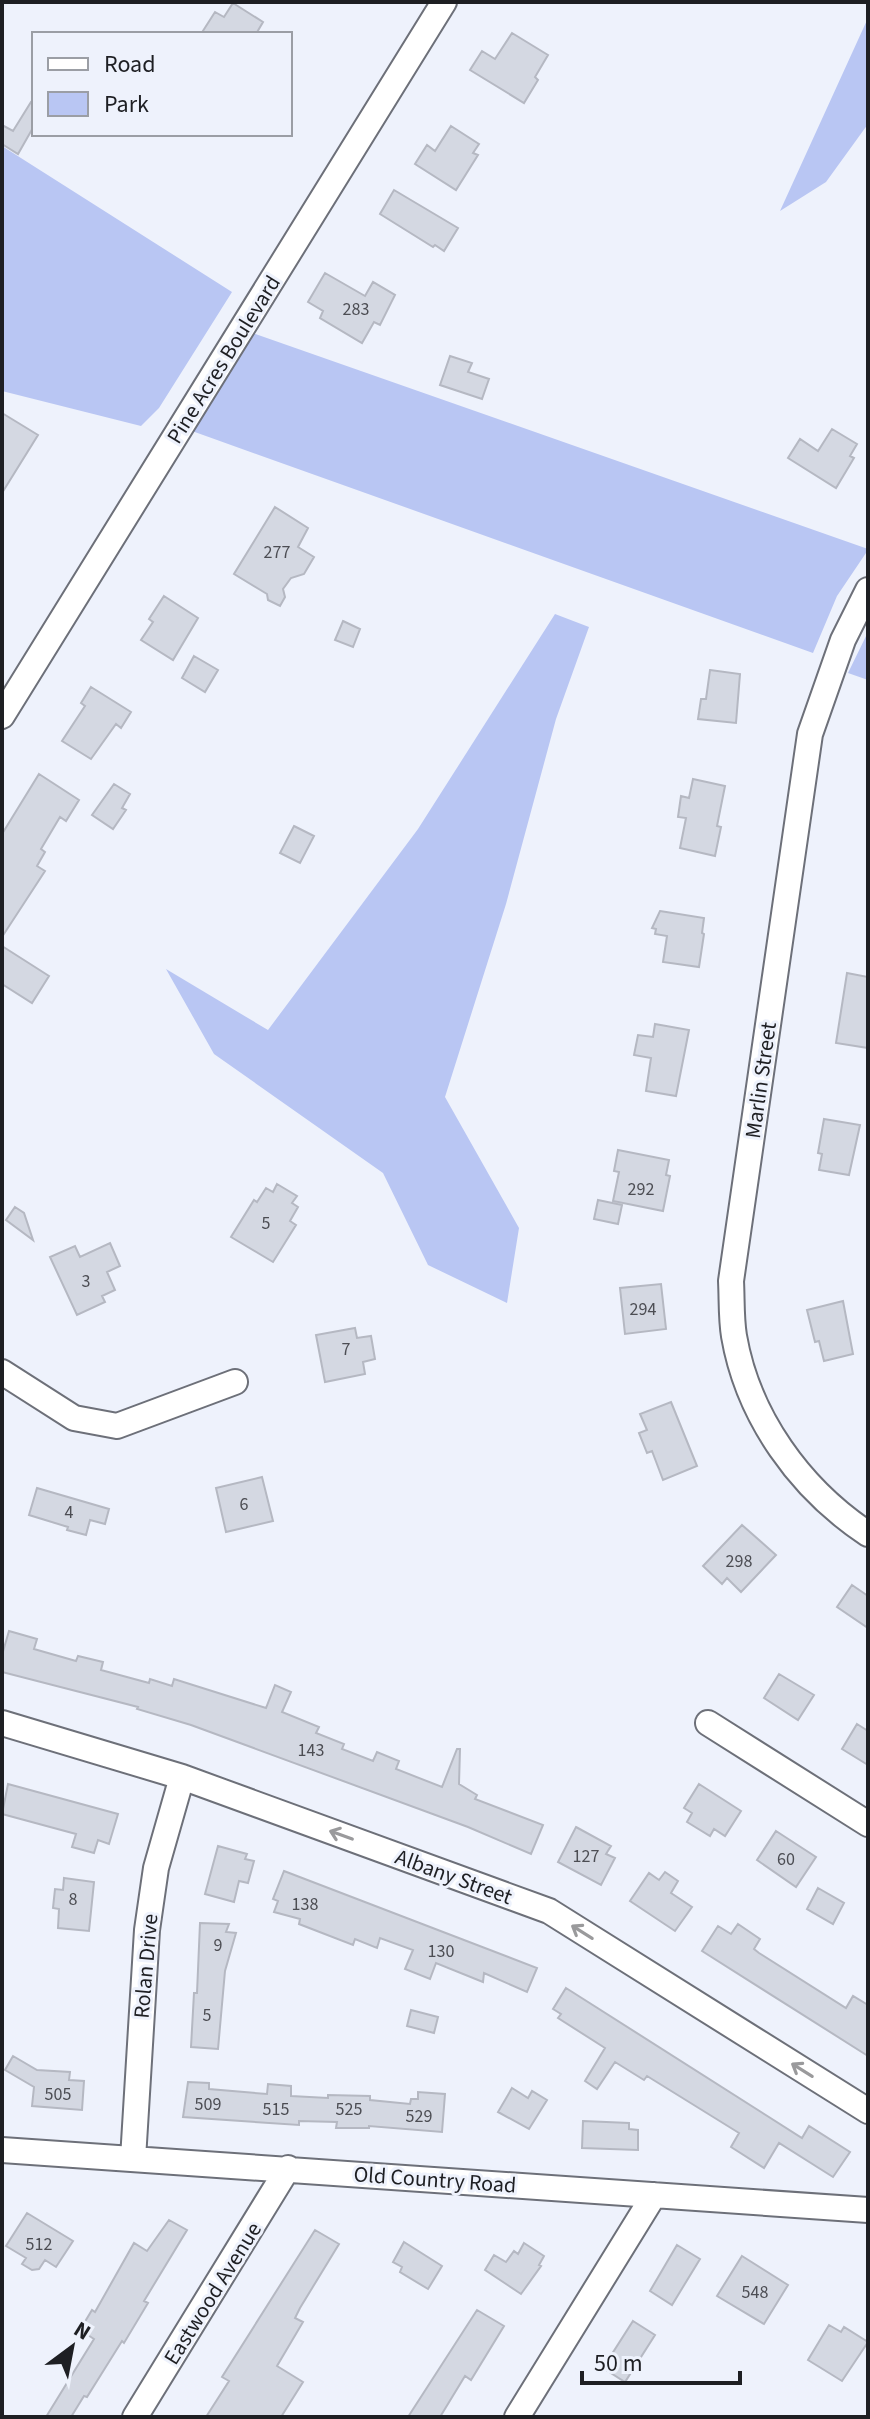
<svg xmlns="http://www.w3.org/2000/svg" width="870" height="2419" font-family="'Source Sans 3',sans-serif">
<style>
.green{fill:#b9c6f3}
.building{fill:#d4d8e2;stroke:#b5b8c2;stroke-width:2}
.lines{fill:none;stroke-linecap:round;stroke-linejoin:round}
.minor-casing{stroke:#6d7079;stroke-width:28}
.minor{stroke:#fff;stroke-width:24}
.oneway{stroke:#9a9a9c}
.labels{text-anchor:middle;stroke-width:6;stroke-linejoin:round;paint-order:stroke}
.number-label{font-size:18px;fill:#4c4d53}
.street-label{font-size:22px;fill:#1e1f23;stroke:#eef2fc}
</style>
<rect width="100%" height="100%" fill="#eef2fc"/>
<!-- green -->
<path class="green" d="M868 18V124L826 182 780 211Z
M2 146 232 292 159 408 141 426 2 391Z
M250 332 868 549V550L837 596 813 653 192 431Z
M555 614 589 627 556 719 506 904 445 1097 519 1228 507 1303 428 1265 383 1173 214 1054 166 969 268 1030 418 829Z
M868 632V680L848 673Z"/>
<!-- building -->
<path class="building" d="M233 3 263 22 256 34H201L215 12 224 17Z
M512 33 548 55 535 77 538 80 524 103 470 70 482 51 495 59Z
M31 102 34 103V126L18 154 2 144V125L13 131Z
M451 126 479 144 473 153 478 155 456 190 415 164 427 145 435 151Z
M394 190 458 228 444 251 435 245 433 247 380 214Z
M325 273 365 296 373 282 395 295 380 325 374 322 362 343 320 318 323 311 308 302Z
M450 356 472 363 468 372 489 379 482 399 440 385Z
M2 413 38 435 2 493Z
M832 429 857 444 850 456 854 458 836 488 788 458 800 439 818 451Z
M275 507 308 528 298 547 314 557 304 574 291 578 283 589 285 597 280 606 268 600 267 594 234 574Z
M164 596 198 618 173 660 141 640 153 622 149 619Z
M343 621 360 629 353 647 335 640Z
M194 656 218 670 205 692 182 678Z
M710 670 740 674 736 723 698 719 701 699H706Z
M91 687 131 712 121 728 116 724 91 759 62 741 85 706 81 703Z
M39 774 79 800 66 821 60 817 41 849 45 852 37 866 45 871 2 937V834Z
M693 779 725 786 717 826 721 827 715 856 680 848 686 818 678 817 681 796 689 798Z
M114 784 130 794 122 808 126 810 113 829 92 815Z
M294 826 314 836 300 863 280 853Z
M660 911 704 918 702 933 704 934 699 967 663 962 667 936 655 934 656 929 652 928Z
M2 946 49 976 32 1003 2 984Z
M847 973 868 977V1048L836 1043Z
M655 1024 689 1030 676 1096 646 1091 651 1058 634 1055 638 1035 653 1037Z
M824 1119 860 1125 849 1175 819 1170 822 1154 818 1153Z
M618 1150 669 1160 666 1175 670 1176 663 1211 613 1201 619 1172 614 1171Z
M277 1184 297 1196 292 1203 298 1207 290 1221 296 1225 273 1262 231 1237 254 1200 257 1202 266 1188 273 1192Z
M598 1200 622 1205 618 1224 594 1219Z
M15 1207 24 1213 33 1240 6 1220Z
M110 1243 120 1266 107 1272 115 1290 102 1296 105 1302 77 1315 50 1257 75 1246 80 1257Z
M661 1284 666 1329 625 1334 620 1288Z
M843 1301 853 1354 824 1361 819 1341 815 1342 807 1310Z
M355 1328 357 1338 371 1336 375 1359 363 1362 365 1374 325 1382 316 1335Z
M671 1402 697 1466 663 1480 652 1451 647 1453 639 1433 647 1430 640 1414Z
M262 1477 273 1521 226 1532 216 1488Z
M37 1488 109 1509 105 1524 90 1520 86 1535 67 1530 68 1527 29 1515Z
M742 1525 776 1555 741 1592 727 1578 722 1584 703 1566Z
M852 1585 868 1596V1628L837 1607Z
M9 1631 37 1639 34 1649 76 1661 78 1656 103 1662 101 1670 149 1683 150 1679 172 1686 174 1679 266 1708 275 1685 291 1692 282 1712 319 1727 316 1733 344 1744 342 1749 373 1761 377 1752 399 1761 396 1769 442 1787 457 1749H460L459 1784 477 1795 475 1799 543 1825 531 1854 468 1827 191 1725 137 1709 138 1707 2 1672V1655Z
M779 1674 814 1695 798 1720 764 1698Z
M857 1724 868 1731V1765L842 1749Z
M8 1784 118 1814 109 1844 98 1840 94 1853 72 1847 76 1834 2 1814Z
M699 1784 741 1811 725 1836 714 1829 710 1836 687 1822 692 1813 684 1808Z
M576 1827 611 1846 606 1854 615 1858 601 1885 558 1862Z
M776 1831 816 1857 796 1887 757 1860Z
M218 1846 247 1854 245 1859 254 1861 248 1883 239 1881 234 1902 205 1894Z
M284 1871 537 1968 527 1992 484 1973 483 1982 436 1963 430 1979 405 1969 413 1950 380 1938 377 1948 355 1939 353 1945 299 1924 300 1919 274 1912 278 1901 273 1899Z
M665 1872 678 1881 671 1893 692 1907 675 1931 630 1901 649 1873 659 1880Z
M64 1878 94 1882 89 1931 58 1928 59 1909 53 1908 55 1889 63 1890Z
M818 1888 844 1903 833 1924 807 1909Z
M200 1923 229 1924 226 1932 236 1933 225 1971 218 2049 191 2047 194 1993H197Z
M738 1924 760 1939 754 1949 759 1953 846 2008 853 1996 868 2005V2056L702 1951 718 1926 731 1934Z
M566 1988 802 2138 809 2126 850 2152 833 2177 779 2143 764 2168 731 2147 739 2133 647 2076 644 2080 615 2062 597 2089 585 2081 605 2048 558 2018 561 2014 553 2009Z
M411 2010 438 2017 434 2033 407 2026Z
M13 2056 37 2070 70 2072 69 2080 84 2081 82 2110 32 2106 34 2087 5 2070Z
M188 2082 209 2083V2089L267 2094 268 2084 291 2086V2096L328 2098V2095L370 2096V2100L410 2104 411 2099H418V2092L445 2094 442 2132 369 2126V2128H336L337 2122 299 2121V2125L183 2117Z
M512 2088 528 2098 532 2091 547 2100 529 2129 498 2112Z
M583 2121 629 2123V2129L638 2130V2150L582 2148Z
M27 2213 73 2241 56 2267 45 2260 39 2269 32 2270 22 2264 26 2258 6 2246Z
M169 2220 187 2230 144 2301 148 2303 124 2343 122 2341 87 2397 84 2396 71 2417H46L94 2339 80 2330 92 2310 95 2312 134 2243 147 2251Z
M315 2230 339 2244 300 2308 295 2318 303 2322 277 2366 303 2382 281 2417H206L229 2381 222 2377Z
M404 2242 442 2266 428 2289 400 2272 402 2267 393 2262Z
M524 2243 544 2256 539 2265 541 2266 521 2294 485 2270 494 2255 506 2262 514 2251 518 2254Z
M677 2245 700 2259 672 2305 650 2291Z
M742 2256 788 2285 764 2324 717 2296Z
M477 2310 504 2326 471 2380 465 2376 440 2417H408Z
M633 2321 655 2335 625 2382 603 2368Z
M829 2325 841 2332 844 2327 868 2342 842 2381 808 2360Z"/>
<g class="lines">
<!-- minor casing -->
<g class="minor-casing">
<path id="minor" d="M868 590 843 640 810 734 731 1281C732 1299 731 1318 734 1336 748 1417 800 1489 868 1534
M2 716 444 2
M2 1372 74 1418 117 1426 235 1382
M2 1723 182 1777 549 1911 868 2111
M708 1723 868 1824
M2 2150 868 2210
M133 2159 147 1930 156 1868 182 1777
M135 2417 288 2168
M517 2417 654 2195"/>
</g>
<!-- minor -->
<use href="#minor" class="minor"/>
</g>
<!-- one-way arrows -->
<defs><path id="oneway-shaft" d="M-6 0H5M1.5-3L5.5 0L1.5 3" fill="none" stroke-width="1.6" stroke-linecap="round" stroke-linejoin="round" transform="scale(2)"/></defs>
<g class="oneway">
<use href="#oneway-shaft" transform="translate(341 1835) rotate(-160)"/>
<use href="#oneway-shaft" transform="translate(582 1932) rotate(-148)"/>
<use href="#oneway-shaft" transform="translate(802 2070) rotate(-148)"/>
</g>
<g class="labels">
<!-- number labels -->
<g class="number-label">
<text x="356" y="315">283</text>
<text x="277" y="558">277</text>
<text x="641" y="1195">292</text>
<text x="266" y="1229">5</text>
<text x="86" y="1287">3</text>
<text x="643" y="1315">294</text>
<text x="346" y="1355">7</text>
<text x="244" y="1510">6</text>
<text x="69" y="1518">4</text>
<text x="739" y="1567">298</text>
<text x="311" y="1756">143</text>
<text x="586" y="1862">127</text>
<text x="786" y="1865">60</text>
<text x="73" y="1905">8</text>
<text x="305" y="1910">138</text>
<text x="218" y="1951">9</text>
<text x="441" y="1957">130</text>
<text x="207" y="2021">5</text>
<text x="58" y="2100">505</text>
<text x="208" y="2110">509</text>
<text x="276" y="2115">515</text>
<text x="349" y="2115">525</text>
<text x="419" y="2122">529</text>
<text x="39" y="2250">512</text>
<text x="755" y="2298">548</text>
</g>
<!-- street labels -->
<g class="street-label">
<text transform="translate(223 359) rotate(-58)" y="8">Pine Acres Boulevard</text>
<text transform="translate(760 1080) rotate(-82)" y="8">Marlin Street</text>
<text transform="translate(454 1876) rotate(20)" y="8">Albany Street</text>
<text transform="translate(145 1966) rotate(-85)" y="8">Rolan Drive</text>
<text transform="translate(435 2179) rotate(4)" y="8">Old Country Road</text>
<text transform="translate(212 2293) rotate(-58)" y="8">Eastwood Avenue</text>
</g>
</g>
<!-- border -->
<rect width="870" height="2419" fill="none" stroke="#1e1f23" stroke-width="8"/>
<!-- legend -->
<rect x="32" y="32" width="260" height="104" fill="#eef2fc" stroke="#9b9ea5" stroke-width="2"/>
<rect x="48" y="58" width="40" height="12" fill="#ffffff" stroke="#9b9ea5" stroke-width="2"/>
<text x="104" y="72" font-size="24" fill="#1e1f23">Road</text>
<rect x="48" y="92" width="40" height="24" fill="#b9c6f3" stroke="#9b9ea5" stroke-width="2"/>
<text x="104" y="112" font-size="24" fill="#1e1f23">Park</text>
<!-- north arrow -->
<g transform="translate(72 2347) rotate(32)" stroke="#eef2fc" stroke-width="6" paint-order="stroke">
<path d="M0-6L14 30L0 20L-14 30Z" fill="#1e1f23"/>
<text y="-12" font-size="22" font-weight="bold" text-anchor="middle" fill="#1e1f23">N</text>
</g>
<!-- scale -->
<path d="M582 2371v12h158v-12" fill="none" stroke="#1e1f23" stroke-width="4"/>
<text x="594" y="2371" font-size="24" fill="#1e1f23" stroke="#eef2fc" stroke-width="6" paint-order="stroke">50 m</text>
</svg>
